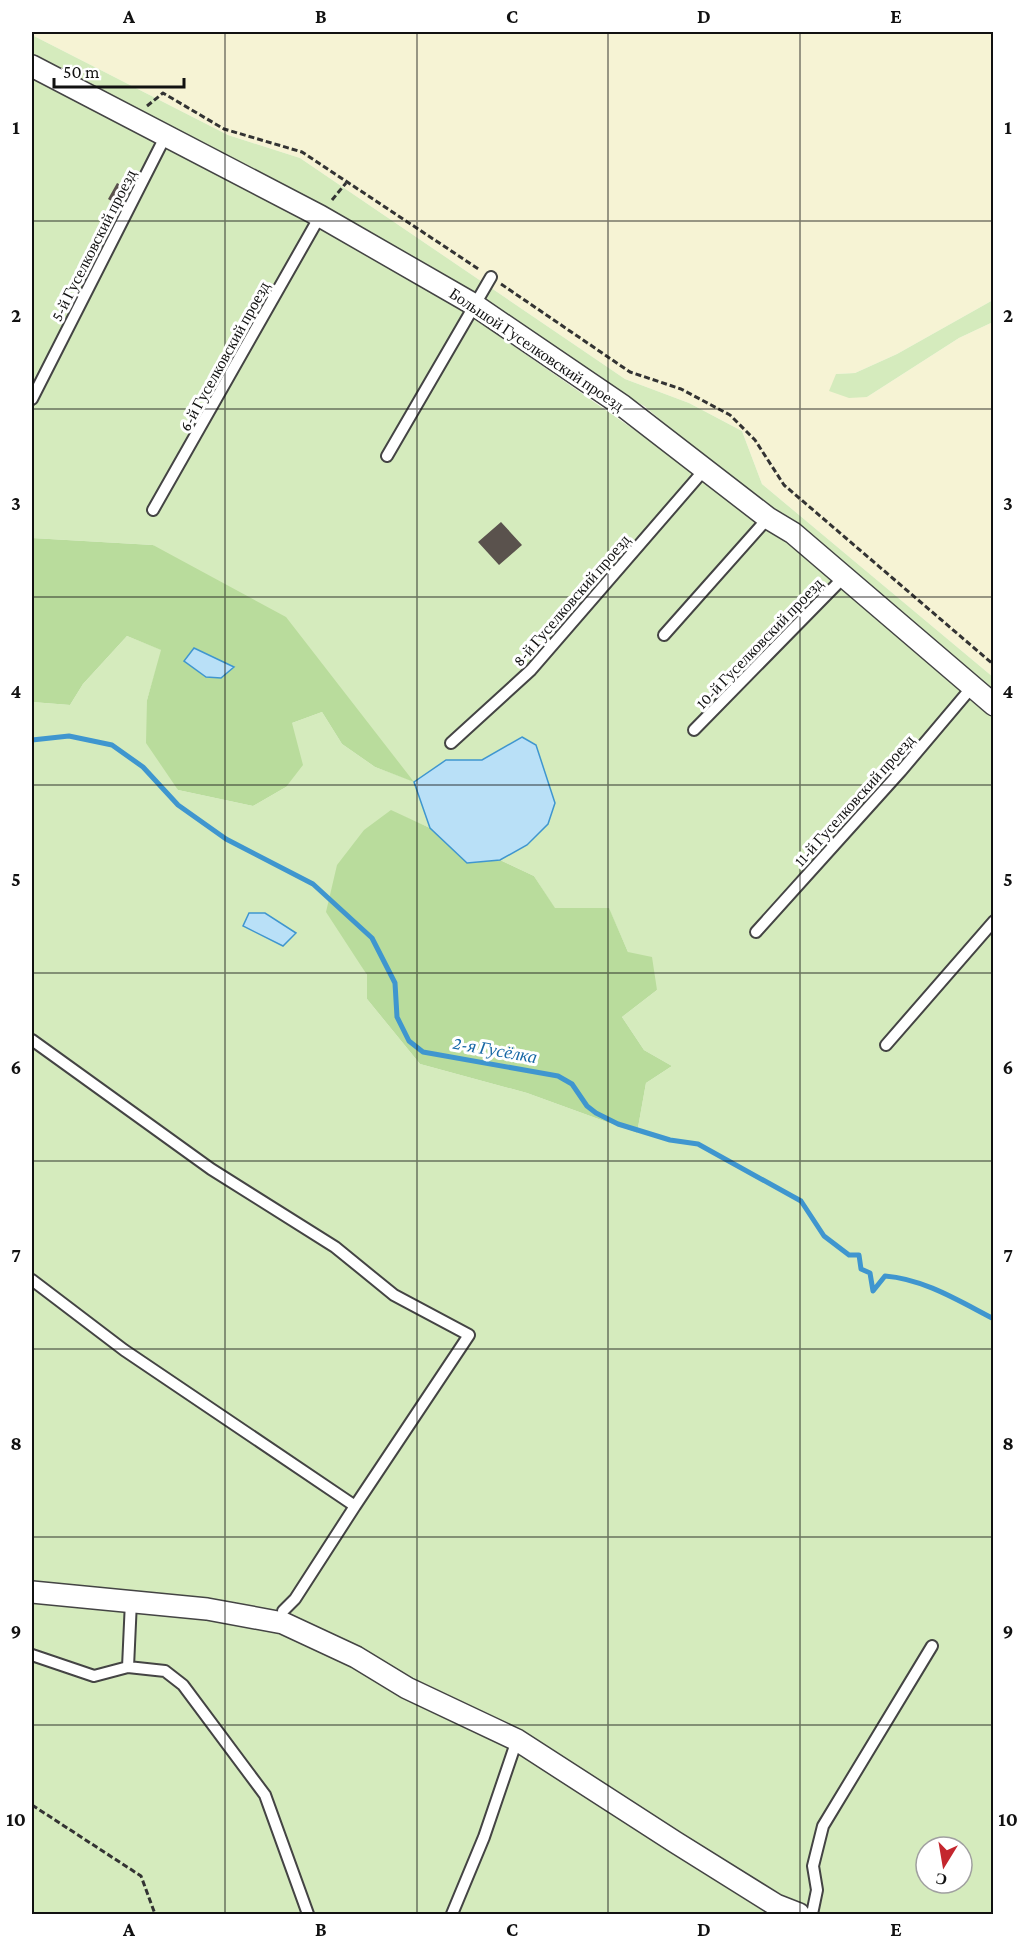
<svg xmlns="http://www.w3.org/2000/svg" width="1025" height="1946" font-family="'Crimson Pro',serif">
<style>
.farmland{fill:#f6f3d4}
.green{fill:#d5ebbd;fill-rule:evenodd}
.forest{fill:#b9dc9c}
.water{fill:#b9e0f7;stroke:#3f96cf;stroke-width:1.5}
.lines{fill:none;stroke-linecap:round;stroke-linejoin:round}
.stream{stroke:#3f96cf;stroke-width:5}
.building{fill:#5a524d}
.lane-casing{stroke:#444;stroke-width:14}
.street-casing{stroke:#444;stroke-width:24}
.path{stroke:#333;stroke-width:3;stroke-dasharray:6 3;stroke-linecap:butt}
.lane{stroke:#fff;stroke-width:10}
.street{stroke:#fff;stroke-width:21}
.grid{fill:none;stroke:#111;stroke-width:1.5;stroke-opacity:0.55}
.labels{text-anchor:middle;stroke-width:6;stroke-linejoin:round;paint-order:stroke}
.street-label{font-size:16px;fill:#111;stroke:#fff}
.water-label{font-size:18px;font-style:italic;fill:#1768a6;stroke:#fff}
.neatline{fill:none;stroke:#111;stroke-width:2}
.grid-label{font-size:20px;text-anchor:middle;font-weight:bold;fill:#111}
</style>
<rect width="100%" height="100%" fill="#fffdf5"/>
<!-- farmland -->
<path class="farmland" d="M32 32H993V300L897 354 855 373 836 374 867 397 959 338 993 322V677L762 484 742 431 689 403 625 379 300 158 228 135 32 35Z"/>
<!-- green -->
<path class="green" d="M32 35 228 135 300 158 625 379 689 403 742 431 762 484 993 677V698L644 406 32 60Z
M32 72 322 225 462 310 787 536 993 714V1914H32V702L70 705 83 684 127 636 162 650 147 700 178 790 253 806 286 787 292 723 322 712 342 744 375 767 413 781 153 545 32 538ZM522 737 546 778 555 803 527 845 500 860 534 876 555 909H609L628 952 657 990 622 1017 644 1050 672 1066 646 1083 637 1133 527 1093 420 1064 367 999V975L351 947 391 811 430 828 414 782 446 760H482ZM926 1847H962V1883H926Z
M993 300V322L959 338 867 397 849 398 829 391 836 374 855 373 897 354Z"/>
<!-- forest -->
<path class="forest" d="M32 538 153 545 286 617 414 782 375 767 342 744 322 712 292 723 303 765 286 787 253 806 178 790 146 743 147 700 161 650 127 636 83 684 70 705 32 702Z
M391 810 430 828 467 863 500 860 534 876 555 908H609L628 952 652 957 657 990 622 1017 644 1050 672 1066 646 1083 637 1133 527 1093 420 1064 367 999V975L326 912 337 865 364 830Z"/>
<!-- water -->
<path class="water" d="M194 648 234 667 221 678 206 677 184 661Z
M522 737 536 745 555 803 548 824 527 845 500 860 467 863 430 828 414 782 446 760H482Z
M249 913H265L296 933 283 946 243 926Z"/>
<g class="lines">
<!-- stream -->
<path class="stream" d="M32 740 69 736 112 745 143 767 178 805 226 839 313 884 372 938 395 983 397 1017 409 1041 423 1052 558 1076 572 1084 587 1106 596 1113 618 1124 670 1140 698 1144 801 1201 824 1236 849 1255H859L861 1269 870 1273 873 1291 885 1276C924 1279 959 1301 994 1319"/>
</g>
<!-- building -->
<path class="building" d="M117 183 127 188 118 205 108 199Z
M501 522 522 545 499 565 478 542Z"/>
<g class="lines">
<!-- lane casing -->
<g class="lane-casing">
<path id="lane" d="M32 399 165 137
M387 456 491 277
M153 510 320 216
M664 635 768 518
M694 730 844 577
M451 743 531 670 705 469
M756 932 901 771 972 687
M32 1040 211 1169 335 1247 394 1295 469 1335 355 1506 124 1350 32 1280
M886 1045 994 921
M131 1601 128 1667 165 1671 183 1685 265 1795 308 1914
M283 1611 295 1599 355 1506
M32 1655 94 1676 128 1667
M452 1914 484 1837 517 1740
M812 1914 817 1890 813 1866 823 1826 932 1646"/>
</g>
<!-- street casing -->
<g class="street-casing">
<path id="street" d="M32 66 320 216 473 304 623 406 768 518 793 533 994 705
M32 1592 207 1609 283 1623 356 1657 407 1688 517 1740 675 1842 776 1905 799 1914"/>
</g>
<!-- path -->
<path class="path" d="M147 106 163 93 224 129 302 152 480 270
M332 200 346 183
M501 284 630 372 681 389 730 415 755 440 784 485 994 665
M32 1805 141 1876 155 1914"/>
<!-- lane -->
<use href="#lane" class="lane"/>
<!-- street -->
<use href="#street" class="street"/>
</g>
<!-- grid -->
<path class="grid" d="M225 32V1914M417 32V1914M608 32V1914M800 32V1914M32 221H994M32 409H994M32 597H994M32 785H994M32 973H994M32 1161H994M32 1349H994M32 1537H994M32 1725H994"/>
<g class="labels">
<!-- street labels -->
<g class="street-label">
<text transform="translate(93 245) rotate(-63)" y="6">5-й Гуселковский проезд</text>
<text transform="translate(537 349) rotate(34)" y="6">Большой Гуселковский проезд</text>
<text transform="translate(224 356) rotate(-61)" y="6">6-й Гуселковский проезд</text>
<text transform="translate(571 600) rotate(-49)" y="6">8-й Гуселковский проезд</text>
<text transform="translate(759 643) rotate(-46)" y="6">10-й Гуселковский проезд</text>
<text transform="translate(854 800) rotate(-48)" y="6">11-й Гуселковский проезд</text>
</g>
<!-- water labels -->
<g class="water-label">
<text transform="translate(495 1050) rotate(10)" y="6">2-я Гусёлка</text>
</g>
</g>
<!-- border -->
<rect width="1025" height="1946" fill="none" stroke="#ffffff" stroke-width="66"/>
<!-- north arrow -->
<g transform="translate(944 1865) rotate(191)"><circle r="28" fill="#ffffff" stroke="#a0a0a0" stroke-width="1.5"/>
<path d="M0-4.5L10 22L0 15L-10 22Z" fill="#c4262e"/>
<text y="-9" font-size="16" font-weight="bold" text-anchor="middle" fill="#111111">С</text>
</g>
<!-- scale -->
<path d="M54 78v9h130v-9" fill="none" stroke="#111111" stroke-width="3"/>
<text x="63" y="78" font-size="18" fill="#111111" stroke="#ffffff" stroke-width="4.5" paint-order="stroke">50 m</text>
<rect x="33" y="33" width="959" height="1880" class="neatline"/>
<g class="grid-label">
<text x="129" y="23">A</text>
<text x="321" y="23">B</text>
<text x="512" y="23">C</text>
<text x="704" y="23">D</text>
<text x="896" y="23">E</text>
<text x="16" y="134">1</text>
<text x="1008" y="134">1</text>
<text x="16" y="322">2</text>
<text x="1008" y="322">2</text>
<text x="16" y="510">3</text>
<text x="1008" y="510">3</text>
<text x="16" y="698">4</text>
<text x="1008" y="698">4</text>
<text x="16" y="886">5</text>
<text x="1008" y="886">5</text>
<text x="16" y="1074">6</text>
<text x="1008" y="1074">6</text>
<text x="16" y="1262">7</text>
<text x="1008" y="1262">7</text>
<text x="16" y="1450">8</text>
<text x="1008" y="1450">8</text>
<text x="16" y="1638">9</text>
<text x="1008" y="1638">9</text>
<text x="16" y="1826">10</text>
<text x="1008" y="1826">10</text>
<text x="129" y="1936">A</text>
<text x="321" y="1936">B</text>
<text x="512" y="1936">C</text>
<text x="704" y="1936">D</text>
<text x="896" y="1936">E</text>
</g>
</svg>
